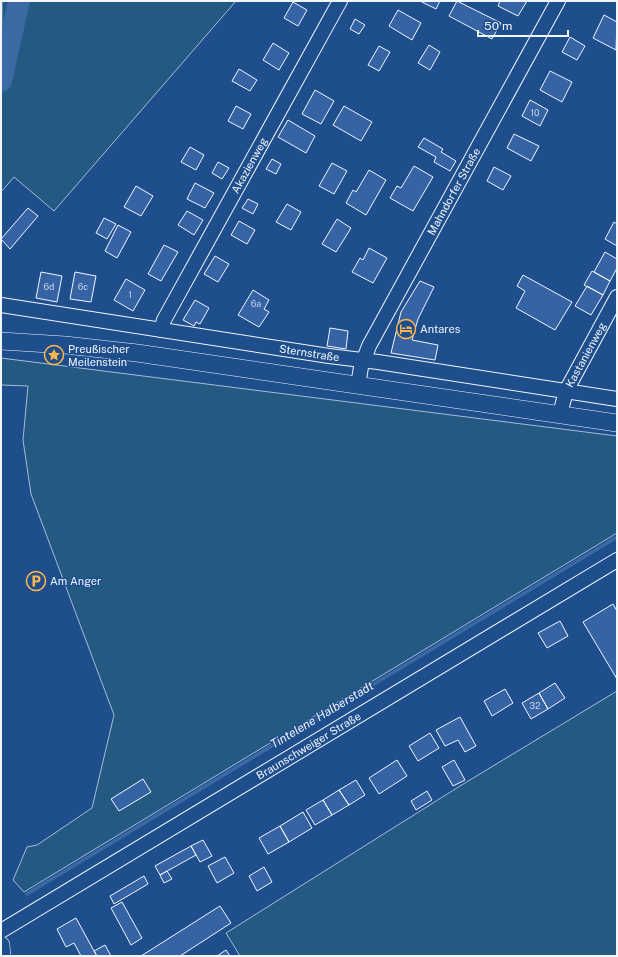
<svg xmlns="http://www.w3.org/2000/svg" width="618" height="957" font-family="'Public Sans',sans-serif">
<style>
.green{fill:#245a82;stroke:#a8bbd7}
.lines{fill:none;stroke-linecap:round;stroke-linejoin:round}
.stream{stroke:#3b69a3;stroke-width:3.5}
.river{stroke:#3b69a3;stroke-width:22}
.building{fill:#3563a3;stroke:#f2f6ff}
.minor-casing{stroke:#f2f6ff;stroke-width:16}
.major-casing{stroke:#f2f6ff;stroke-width:18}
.minor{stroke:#1f4e8c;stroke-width:14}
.major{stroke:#1f4e8c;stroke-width:17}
.labels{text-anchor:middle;stroke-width:3;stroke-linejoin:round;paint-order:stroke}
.number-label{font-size:9px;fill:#c3d1e8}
.street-label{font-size:11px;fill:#f2f6ff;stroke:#1f4e8c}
.poi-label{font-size:11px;fill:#f2f6ff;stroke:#1f4e8c;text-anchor:start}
.water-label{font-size:12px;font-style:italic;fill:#f2f6ff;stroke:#1f4e8c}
</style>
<rect width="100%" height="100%" fill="#1f4e8c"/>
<!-- green -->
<path class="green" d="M2 1H236L54 211 14 177 1 192Z
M1 358 617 436V533L24 892 13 880 27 847 37 845 92 808 114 715 31 494 23 440 28 386 1 385Z
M617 691V956H240L226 933 460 786Z"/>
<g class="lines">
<!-- stream -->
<path class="stream" d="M27 894 617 537"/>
<!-- river -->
<path class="river" d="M1 81 19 1"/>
</g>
<!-- building -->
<path class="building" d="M420 1H440L436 9Z
M457 1 501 23 492 39 449 16Z
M500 1H527L518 16 498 6Z
M293 2 307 10 298 26 284 18Z
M398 10 421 23 412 40 389 26Z
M604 15 617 22 616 50 593 38Z
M355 19 365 25 359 34 350 29Z
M570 37 585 46 577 60 562 52Z
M273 43 289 53 279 70 263 60Z
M429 45 440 52 430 70 418 63Z
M379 46 390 52 379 71 368 65Z
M239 69 257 80 250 91 232 81Z
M550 71 572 82 562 102 540 90Z
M315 90 334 101 321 124 302 114Z
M530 100 548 110 540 126 522 116Z
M236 106 251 114 243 129 228 121Z
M344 106 372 122 361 141 333 125Z
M288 120 315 136 306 153 278 137Z
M514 134 539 146 531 161 507 148Z
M424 138 443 149 441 152 456 161 450 171 434 162 436 157 418 147Z
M190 147 204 155 196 170 181 162Z
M272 159 281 164 276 174 266 169Z
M218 162 229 168 222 179 212 173Z
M332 163 347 171 334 194 319 186Z
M414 166 433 177 413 211 390 198 397 186 401 188Z
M494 167 511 176 503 190 487 181Z
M369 170 386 180 366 215 346 203 353 190 356 192Z
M195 183 214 193 205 208 187 199Z
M136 186 153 196 141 216 124 207Z
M248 199 258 204 253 214 242 208Z
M287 204 301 212 291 230 276 222Z
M28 208 38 216 10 249 1 239Z
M187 211 203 220 194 235 178 225Z
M104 218 116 224 107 239 96 233Z
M337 219 351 228 336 252 322 244Z
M239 221 255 230 247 244 231 235Z
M614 222 617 224V246L605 239Z
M118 225 131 232 117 258 105 251Z
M164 245 178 252 161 281 148 274Z
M369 248 387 258 373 283 352 272 360 258 363 260Z
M605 252 617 259V268L610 281 594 272Z
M215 256 229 264 218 282 204 274Z
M592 271 610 281 603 295 584 285Z
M41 272 62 276 57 302 36 298Z
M75 272 96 276 91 302 70 299Z
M523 275 572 302 555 330 516 308 525 291 517 286Z
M126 279 145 290 133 311 114 300Z
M420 281 434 287 418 319 412 340 438 345 435 360 391 353 401 312Z
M587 286 603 295 591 315 575 306Z
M253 290 269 300 264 309 269 312 259 327 238 315Z
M195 300 209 308 200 324 196 322 194 326 183 320Z
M330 328 348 331 346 349 327 346Z
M613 604 617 611V679L583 622Z
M560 621 568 636 547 648 538 633Z
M555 683 565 698 548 709 539 693Z
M505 689 513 703 492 716 484 701Z
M539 693 548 709 531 719 522 703Z
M460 717 476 746 465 752 458 740 445 746 436 730Z
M430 733 439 748 418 761 409 746Z
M397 760 407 776 379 794 369 778Z
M454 760 465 780 453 786 442 767Z
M143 779 151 792 119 811 111 799Z
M356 780 365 795 349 805 339 790Z
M339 790 349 805 332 815 323 800Z
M427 791 432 800 416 810 411 801Z
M323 800 332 815 315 825 306 810Z
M303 812 312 828 289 842 280 826Z
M280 826 289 842 268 854 259 838Z
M203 840 212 856 200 862 191 846Z
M191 846 196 855 160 875 155 866Z
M225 857 234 873 217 883 208 866Z
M264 867 272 882 257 891 249 876Z
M167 871 172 879 164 883 160 875Z
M144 876 148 884 114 904 110 896Z
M122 902 142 938 131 945 111 908Z
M220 906 231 923 180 956H141Z
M76 918 94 951 97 956H81L74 943 66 947 57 929Z
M105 945 111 956H97L94 951Z
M226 950 230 956H217Z"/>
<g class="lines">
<!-- minor casing -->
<g class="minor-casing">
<g id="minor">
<path id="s1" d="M1 305 329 356 378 362 617 399"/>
<path id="s2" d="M161 330 164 320 340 1"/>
<path id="s3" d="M358 385 361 367 369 346 558 1"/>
<path id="s4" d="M560 414 566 391 617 297"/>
<path id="s5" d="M1 931 617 560"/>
</g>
</g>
<!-- major casing -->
<g class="major-casing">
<path id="major" d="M1 341 65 345 137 353 617 423
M1 945 2 956"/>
</g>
<!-- minor -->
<use href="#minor" class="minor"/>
<!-- major -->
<use href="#major" class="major"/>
</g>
<!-- icons -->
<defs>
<g id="hotel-ring" transform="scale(1)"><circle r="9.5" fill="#1f4e8c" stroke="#ffb74d" stroke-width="1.5"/><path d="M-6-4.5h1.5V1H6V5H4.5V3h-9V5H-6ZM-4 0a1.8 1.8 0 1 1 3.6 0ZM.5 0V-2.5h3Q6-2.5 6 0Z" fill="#ffb74d"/></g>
<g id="sight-ring" transform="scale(1)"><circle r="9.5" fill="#1f4e8c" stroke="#ffb74d" stroke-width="1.5"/><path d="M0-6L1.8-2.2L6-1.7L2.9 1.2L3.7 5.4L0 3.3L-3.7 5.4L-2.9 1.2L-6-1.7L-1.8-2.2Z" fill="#ffb74d"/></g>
<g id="parking-ring" transform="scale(1)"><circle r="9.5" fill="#1f4e8c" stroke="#ffb74d" stroke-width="1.5"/><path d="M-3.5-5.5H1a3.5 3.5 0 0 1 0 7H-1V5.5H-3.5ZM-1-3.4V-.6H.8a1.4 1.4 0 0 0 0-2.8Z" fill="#ffb74d"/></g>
</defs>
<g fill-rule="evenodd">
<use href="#hotel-ring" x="406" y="329"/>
<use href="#sight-ring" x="54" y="355"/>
<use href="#parking-ring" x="36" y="581"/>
</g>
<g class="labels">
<!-- number labels -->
<g class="number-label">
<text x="535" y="116">10</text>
<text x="49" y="290">6d</text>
<text x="83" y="290">6c</text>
<text x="130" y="298">1</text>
<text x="256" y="307">6a</text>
<text x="535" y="709">32</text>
</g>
<!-- street labels -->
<g class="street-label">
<text dy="4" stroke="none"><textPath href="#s2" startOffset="187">Akazienweg</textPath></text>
<text dy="4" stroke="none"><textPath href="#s3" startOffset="217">Mahndorfer Straße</textPath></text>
<text dy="4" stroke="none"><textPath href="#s1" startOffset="312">Sternstraße</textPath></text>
<text dy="4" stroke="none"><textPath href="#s4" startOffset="65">Kastanienweg</textPath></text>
<text dy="4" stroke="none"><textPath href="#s5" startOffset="359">Braunschweiger Straße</textPath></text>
</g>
<!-- poi labels -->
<g class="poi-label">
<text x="420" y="333">Antares</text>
<text x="68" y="353">Preußischer<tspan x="68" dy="13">Meilenstein</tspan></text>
<text x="50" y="585">Am Anger</text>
</g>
<!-- water labels -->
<g class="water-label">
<text transform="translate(322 715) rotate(-31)" y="4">Tintelene Halberstadt</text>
</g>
</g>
<!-- border -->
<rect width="618" height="957" fill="none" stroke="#f2f6ff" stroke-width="4"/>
<!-- scale -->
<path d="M478 30v6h90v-6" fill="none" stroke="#f2f6ff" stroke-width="2"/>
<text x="484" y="30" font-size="12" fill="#f2f6ff" stroke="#1f4e8c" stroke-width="3" paint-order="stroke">50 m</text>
</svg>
